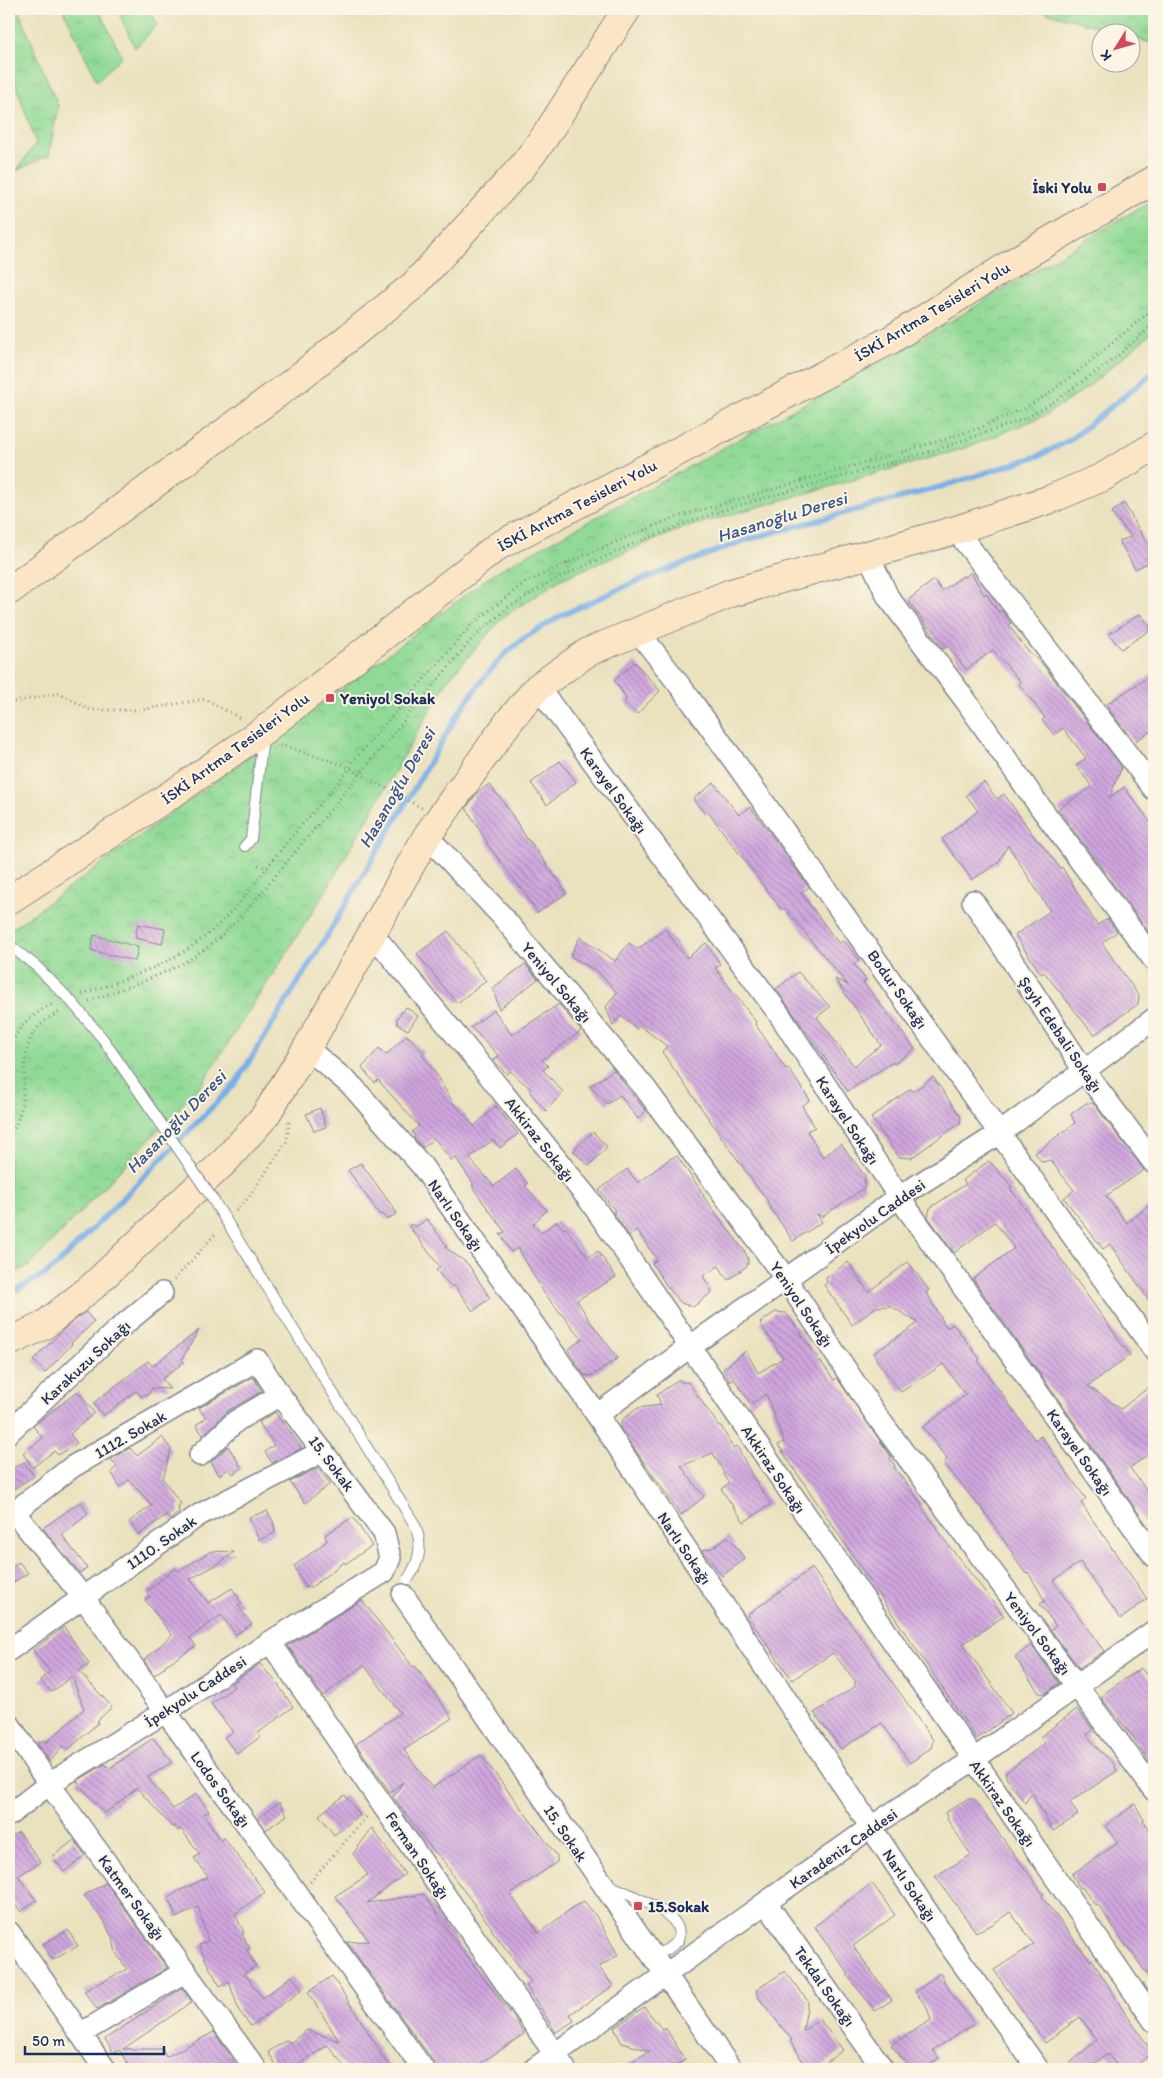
<svg xmlns="http://www.w3.org/2000/svg" width="1163" height="2078" font-family="Itim,sans-serif">
<style>
.grass{fill:url(#grass-tufts);stroke:#56847a}
.park{fill:url(#park-crowns);stroke:#56847a}
.lines{fill:none;stroke-linecap:round;stroke-linejoin:round}
.stream{stroke:#79b0e8;stroke-width:5.5}
.building{fill:url(#building-back-hatch)}
.lane-casing{stroke:#82888e;stroke-width:12}
.street-casing{stroke:#82888e;stroke-width:24}
.secondary-casing{stroke:#82888e;stroke-width:30}
.path{stroke:#82888e;stroke-width:3;stroke-dasharray:1 4;stroke-linecap:butt}
.lane{stroke:#fff;stroke-width:10}
.street{stroke:#fff;stroke-width:21}
.secondary{stroke:#fce5c4;stroke-width:28}
.lane-bridge-casing{stroke:#82888e;stroke-width:12;stroke-linecap:butt}
.lane-bridge{stroke:#fff;stroke-width:10}
.poi-dot{fill:#d1495b;stroke:#fcf5e5;stroke-width:2}
.labels{text-anchor:middle;stroke-width:4;stroke-linejoin:round;paint-order:stroke}
.poi-label{font-size:16px;font-weight:bold;fill:#1b2f5e;stroke:#fcf5e5;text-anchor:start}
.street-label{font-size:16px;fill:#1b2f5e;stroke:#fcf5e5}
.water-label{font-size:18px;font-style:italic;fill:#375687;stroke:#fcf5e5}
</style>
<defs>
<pattern id="grass-tufts" width="24" height="20" patternUnits="userSpaceOnUse" patternTransform="scale(1.25)"><rect width="24" height="20" fill="#91da96"/><path d="M3 7l-1-3M5 7V3M7 7l1-3M15 17l-1-3M17 17v-4M19 17l1-3" fill="none" stroke="#7cbb84"/></pattern>
<pattern id="park-crowns" width="20" height="18" patternUnits="userSpaceOnUse" patternTransform="scale(1.25)"><rect width="20" height="18" fill="#91da96"/><path d="M2 6a3 3 0 1 1 6 0M12 15a3 3 0 1 1 6 0" fill="none" stroke="#7cbb84"/></pattern>
<pattern id="building-back-hatch" width="6" height="6" patternUnits="userSpaceOnUse" patternTransform="scale(1.25)"><rect width="6" height="6" fill="#d0a6de"/><path d="M-1 5l2 2M0 0l6 6M5-1l2 2" fill="none" stroke="#a888b7"/></pattern>
</defs>
<rect width="100%" height="100%" fill="#fcf5e5"/>
<filter id="ink" filterUnits="userSpaceOnUse"><feTurbulence type="fractalNoise" baseFrequency=".02" numOctaves="2"/><feDisplacementMap in="SourceGraphic" scale="10" xChannelSelector="R" yChannelSelector="G"/><feConvolveMatrix kernelMatrix="1 2 1 2 8 2 1 2 1" color-interpolation-filters="sRGB"/></filter>
<filter id="wash" filterUnits="userSpaceOnUse"><feTurbulence type="fractalNoise" baseFrequency=".0096" numOctaves="4" result="noise"/><feDisplacementMap in="SourceGraphic" scale="20" xChannelSelector="R" yChannelSelector="G"/><feGaussianBlur stdDeviation="1.12" result="paint"/><feColorMatrix in="noise" values="0 0 0 0 0 0 0 0 0 0 0 0 0 0 0 0 0 1.4 0 .05"/><feComposite in="paint" operator="in"/></filter>
<g filter="url(#wash)">
<rect width="100%" height="100%" fill="#eae1be"/>
<!-- grass -->
<path class="grass" d="M9 9H18L58 106 49 155 16 171 36 143 9 64Z
M63 9H98L122 56 97 81Z
M117 9H150L157 25 135 48Z
M1034 9H1154V44L1131 37 1130 32H1116Z"/>
<!-- park -->
<path class="park" d="M1154 199V331L1088 387 1046 415 966 448 684 528 561 579 503 617 447 681 324 894 202 1084 29 1266 9 1275V931L341 690 494 573 903 350Z"/>
<g class="lines">
<!-- stream -->
<path class="stream" d="M9 1294 46 1274 59 1263 235 1084 327 936 461 709 483 679 505 654 526 637 562 615 635 582 746 540 944 486 1038 456 1070 440 1154 372"/>
</g>
<g id="blocks">
<!-- building -->
<path class="building" d="M1124 503 1154 556V560L1135 569 1119 541 1131 537 1112 512Z
M971 572 984 595 986 593 998 612 1001 610 1011 623 1009 625 1025 648 1043 665 1122 767 1109 798 1124 787 1154 827V939L1058 809 1092 787 1076 765 1086 758 1063 728 1054 735 1042 720 1045 718 1019 684 1021 682 993 650 966 670 948 646 943 649 908 600 934 580 942 591 963 576 965 577Z
M1140 614 1152 629 1121 649 1109 634Z
M635 662 660 691 637 714 625 703 626 697 614 681Z
M1154 673V729L1134 742 1108 708 1107 704Z
M560 761 576 782 547 805 531 783Z
M984 782 997 799 1004 794 1038 842 1039 841 1060 868 1062 867 1097 925 1108 919 1117 932 1102 943 1139 996 1138 1004 1094 1035 1044 972 1041 974 1015 935 1050 911 1008 845 998 863 972 880 942 839 978 811 966 795Z
M714 783 739 815 750 807 772 836 809 887 801 893 839 944 842 941 846 943 859 960 854 964 866 980 863 982 915 1049 894 1064 893 1062 848 1091 776 989 798 972 830 1007 817 1017 854 1066 881 1045 835 979 848 985 784 908 782 910 708 812 705 814 693 799Z
M489 784 507 807 529 842 530 841 567 893 537 913 527 896 487 844 488 843 466 808 477 793Z
M138 924 165 929 162 944 135 938Z
M665 929 687 958 706 943 720 964 715 968 756 1022 755 1024 786 1069 788 1068 810 1100 802 1106 815 1127 807 1131 823 1157 841 1144 865 1176 864 1188 822 1217 817 1214 822 1222 793 1241 767 1203 768 1201 749 1176 662 1052 667 1046 640 1026 637 1029 621 1016 613 1025 606 1007 617 992 598 972 570 956 580 937 615 961 629 943 638 949Z
M448 931 486 981 457 1003 417 954Z
M94 935 138 947 135 961 91 950Z
M525 964 538 979 499 1009 493 988Z
M559 1004 581 1031 542 1060 548 1066 543 1070 563 1092 546 1111 529 1091 531 1089 510 1071 507 1074 493 1060 499 1056 471 1027 494 1010 512 1035Z
M406 1007 418 1016 408 1030 397 1024V1018Z
M407 1035 424 1053 422 1055 440 1079 439 1080 454 1104 474 1126 496 1106 518 1134 500 1148 493 1140 469 1158 494 1186 516 1169 528 1184 525 1186 547 1210 533 1224 541 1233 557 1221 564 1229 566 1228 588 1257 598 1251 616 1277 577 1300 589 1320 618 1358 591 1376 584 1375 568 1350 582 1339 544 1293 518 1248 511 1252 500 1234 505 1232 473 1188V1183L456 1158 452 1161 434 1138 423 1148 414 1138 415 1136 412 1132 419 1126 378 1080 375 1083 362 1068 379 1048 386 1055Z
M614 1070 646 1111 638 1119 620 1095 607 1104 590 1086Z
M933 1077 961 1117 960 1123 911 1158 899 1157 871 1118 910 1089 914 1091Z
M1086 1103 1094 1104 1144 1170 1106 1196 1127 1223 1154 1202V1307L1110 1244 1103 1249 1064 1198 1074 1190 1050 1160 1042 1162 1035 1153 1075 1123 1071 1114Z
M320 1108 326 1127 314 1131 306 1114Z
M593 1132 607 1147 589 1166 574 1152 577 1146Z
M677 1156 704 1195 703 1196 745 1252 748 1259V1265L728 1280 719 1266 703 1276 712 1292 693 1307 681 1303 666 1285 652 1263 657 1260 637 1230 629 1236 613 1212 615 1211 599 1190 627 1169 638 1183 671 1158Z
M989 1161 1012 1187 1010 1188 1130 1355 1088 1386 1121 1409 1154 1383V1450L1130 1468 1154 1500V1535L973 1279 1014 1248 995 1222 954 1253 928 1217 930 1208 966 1184 963 1180Z
M361 1163 397 1213 387 1220 382 1214 380 1215 348 1170Z
M427 1219 447 1246 445 1247 468 1264 490 1298 473 1311 454 1285 452 1287 436 1270 440 1267 409 1226 411 1224 415 1227Z
M848 1262 868 1292 908 1262 929 1290 926 1292 947 1328 953 1324 980 1359 978 1361 1035 1440 1041 1436 1086 1499 1081 1503 1147 1599 1121 1619 1080 1562 1053 1581 1104 1651 1079 1668 1051 1630 1056 1626 1040 1604 1045 1601 1028 1572 1026 1574 1013 1556 1014 1555 979 1504 978 1505 944 1463 947 1459 923 1427 966 1395 943 1364 901 1392 877 1361 874 1353 918 1323 891 1306 876 1307 852 1325 824 1285 827 1282 826 1278Z
M86 1312 94 1322 71 1343 72 1344 45 1373 33 1360 67 1326Z
M775 1312 786 1313 834 1380 837 1378 891 1457 890 1458 895 1466 894 1467 922 1504 921 1506 937 1528 936 1529 1004 1616 963 1644 1012 1713 977 1739 778 1445 784 1442 766 1394 751 1404 734 1379 730 1382 723 1369 746 1351 758 1373 783 1358 760 1323Z
M199 1330 182 1359 184 1362 162 1379 170 1389 152 1388 149 1394 140 1396 136 1391 103 1416 93 1403 148 1361 152 1366Z
M253 1377 262 1391 229 1410 203 1435 196 1425 206 1418 199 1408Z
M679 1379 681 1382H688L719 1426H721L733 1448 737 1446 754 1479 771 1504 744 1522 721 1489 729 1483 723 1475 724 1473 713 1453 681 1466 704 1497 681 1515 620 1428 622 1420 638 1408 661 1405 657 1395Z
M78 1391 94 1413 70 1434 77 1443 58 1455 54 1451 32 1468 23 1453 43 1438 33 1426Z
M275 1412 302 1448 272 1463 265 1452 274 1445 259 1422Z
M162 1437 171 1449 163 1479 181 1504 178 1506 179 1512 170 1520 166 1515 139 1535 129 1522 152 1505 129 1480 120 1487 111 1472 117 1467 111 1459 130 1448 137 1456Z
M228 1446 242 1468 233 1474 229 1469 219 1475 211 1462Z
M24 1462 34 1476 9 1492V1470Z
M318 1468 330 1484 305 1503 290 1482Z
M81 1501 88 1514 62 1535 87 1568 80 1573 43 1528Z
M267 1511 273 1521 275 1533 259 1540 249 1517Z
M353 1517 372 1546 345 1564 344 1562 310 1588 309 1586 306 1588 294 1566 327 1541 325 1535Z
M728 1536 745 1559 722 1576 702 1550 712 1548Z
M211 1551 234 1552 220 1563 190 1579 208 1603 232 1588 242 1604 238 1606 252 1624 236 1634 221 1615 190 1638 196 1646 164 1666 165 1667 154 1675 144 1660 172 1635 145 1600 150 1597 146 1592 175 1568 177 1571 181 1570Z
M19 1562 28 1573 9 1585V1569Z
M812 1568 933 1740 931 1748 910 1763 882 1723 841 1749 814 1713 856 1686 854 1683 856 1682 833 1653 792 1680 747 1615Z
M362 1600 413 1667 415 1666 452 1718 404 1750 432 1788 481 1755 557 1856V1862L510 1894 539 1933 575 1906 584 1901 596 1916 618 1955 599 1967 613 1986 570 2014 574 2021 556 2032 526 1986 531 1982 491 1929 492 1928 452 1875 446 1863 432 1849 393 1797 403 1782 390 1792 356 1744 400 1713 364 1665 323 1696 288 1646Z
M64 1627 89 1664 79 1671 112 1707 97 1721 99 1722 68 1750 63 1745 50 1762 38 1744 44 1740 46 1743 84 1709 72 1676 52 1692 40 1680 50 1672 33 1650Z
M1031 1645 1059 1683 1045 1694 1039 1693 1015 1657Z
M260 1664 277 1683 293 1707 258 1733 260 1737 237 1754 224 1737 233 1732 211 1704 234 1687 231 1684Z
M1141 1668 1154 1685V1769L1133 1737 1102 1699 1103 1694Z
M1077 1709 1093 1730 1087 1735 1098 1749 1114 1764 1117 1771 1070 1802 1078 1815 1053 1831 1032 1793 1025 1803 1007 1779 1005 1773 1045 1743 1040 1737Z
M153 1738 172 1762 148 1777 173 1809 196 1794 209 1811 204 1814 221 1840 224 1838 265 1892 235 1914 244 1933 242 1934 250 1948 247 1950 256 1966 244 1973 263 1998 292 1976 302 1990 251 2026 239 2011 229 1981 220 1986 207 1963 199 1945 208 1941 198 1907 176 1918 169 1898 177 1892 208 1877 194 1858 200 1854 181 1829 178 1831 174 1826 172 1827 137 1788 104 1814 77 1781 105 1764 109 1769Z
M345 1795 360 1815 334 1835 319 1815Z
M967 1799H974L1043 1894 1042 1897 1090 1961 1092 1959 1121 2007 1153 2053 1131 2069H1119L1109 2055H1106L1087 2069H1063L1097 2040 1080 2017 1045 2043 994 1970 1034 1944 1010 1912 993 1924 976 1932 935 1876 971 1855 947 1819 948 1818 945 1813Z
M279 1802 287 1815 266 1830 258 1818Z
M1135 1804 1144 1820 1143 1821 1154 1836V1983L1120 1937 1097 1903 1095 1905 1082 1887 1080 1888 1072 1874 1118 1843 1105 1826Z
M372 1828 405 1874 367 1903 424 1894 449 1932 514 2018 524 2034 472 2069H439L347 1942 369 1941 335 1896 368 1875 353 1854Z
M19 1832 40 1862 18 1876 36 1900 21 1912 9 1896V1838Z
M74 1840 85 1855 64 1872 52 1857Z
M106 1883 167 1968 97 2009 84 1991 127 1969 116 1953 113 1939 104 1921 84 1895Z
M872 1883 895 1915 853 1946 892 2000 875 2011 847 1975 849 1974 820 1935 815 1926Z
M68 1930 78 1946 53 1960 43 1944Z
M785 1971 808 2001 803 2031 819 2019 843 2050 817 2069H808L790 2041 792 2040 758 1997 756 1990Z
M940 1973 949 1990 974 2024 933 2050 939 2058 924 2069H910L891 2045 931 2020 927 2007 915 1992Z
M332 1976 363 2024 391 2069H346L328 2045 291 2069H279L268 2052 287 2040 290 2043 307 2030 339 2041 308 1992Z
M182 1988 192 2002 123 2049H162L166 2057 214 2032 231 2056 238 2069H131L119 2050 114 2053 105 2039Z
M644 2007 662 2029 665 2027 685 2060 669 2069H619L650 2051 622 2043 614 2028Z"/>
</g>
</g>
<g filter="url(#ink)">
<use href="#blocks" fill-opacity="0" stroke="#82888e" stroke-width="1"/>
<g class="lines">
<!-- lane casing -->
<g class="lane-casing">
<path id="lane" d="M245 846 251 839 263 736
M609 1885C625 1892 661 1907 672 1919 678 1925 680 1933 678 1941L668 1949 652 1957"/>
</g>
<!-- street casing -->
<g class="street-casing">
<path id="street" d="M956 530 1154 789
M868 554 888 597 966 701 1035 800 1154 960
M638 631 690 699 1154 1350
M538 687 779 1014 899 1197 1154 1556
M427 836 501 915 645 1088 786 1279 876 1415 1154 1790
M973 901 1085 1072 1154 1163
M372 933 491 1078 590 1201 1154 2021
M307 1048 353 1087 422 1166 597 1415 948 1943 1038 2069
M597 1415 691 1346 786 1279 899 1197 1000 1133 1154 1019
M9 1432 116 1331 162 1293
M200 1455 236 1421 280 1395
M14 1512 83 1597 423 2069
M9 1516 72 1467 257 1360 280 1395 384 1533 390 1558 384 1572 270 1642 165 1712 49 1784 9 1815
M403 1595 731 2069
M270 1642 565 2069
M9 1650 199 1515 323 1451
M9 1724 49 1784 256 2069
M766 1903 883 2069
M9 1932 105 2069
M80 2034 186 1971
M534 2069 871 1827 973 1760 1154 1631"/>
</g>
<!-- secondary casing -->
<g class="secondary-casing">
<path id="secondary" d="M9 591 297 379 414 285 522 167 544 138 627 9
M9 900 181 788 264 730 498 546 892 339 1020 258 1154 180
M9 1342 43 1326 92 1287 226 1160 265 1116 307 1048 427 836 510 720 538 687 588 652 731 593 956 530 1051 499 1103 477 1154 446"/>
</g>
<!-- path -->
<path class="path" d="M567 563 571 572
M9 703 59 693 91 710H141L205 699 242 719
M280 745 344 765 422 808
M258 865 268 868
M82 994C120 981 161 968 194 945 228 921 251 888 276 856 300 826 326 798 350 768L353 761 473 623 526 582 596 550 674 518 942 440 979 428 1025 408 1051 392 1085 366 1154 308
M89 1001C124 988 167 975 198 954 217 941 232 926 247 910L471 640 506 609 552 581 633 544 694 520 736 506 936 450 1027 418 1052 403 1114 359 1154 324
M9 1052C17 1025 30 1015 55 1003
M9 1080V1097
M9 1137C42 1088 0 1039 62 1011
M236 1211 248 1198 287 1141 289 1121
M174 1280 217 1232
M310 1882 368 1815"/>
<!-- lane -->
<use href="#lane" class="lane"/>
<!-- street -->
<use href="#street" class="street"/>
<!-- secondary -->
<use href="#secondary" class="secondary"/>
<!-- lane-bridge casing -->
<g class="lane-bridge-casing">
<path id="lane-bridge" d="M9 945 36 966 71 1001 103 1039 212 1198 415 1525C423 1545 420 1561 408 1579"/>
</g>
<!-- lane-bridge -->
<use href="#lane-bridge" class="lane-bridge"/>
</g>
</g>
<!-- markers -->
<g class="poi-dot">
<rect x="1097" y="182" width="10" height="10" rx="2.5"/>
<rect x="325" y="693" width="10" height="10" rx="2.5"/>
<rect x="633" y="1901" width="10" height="10" rx="2.5"/>
</g>
<g class="labels">
<!-- poi labels -->
<g class="poi-label">
<text x="1092" y="193" text-anchor="end">İski Yolu</text>
<text x="340" y="704">Yeniyol Sokak</text>
<text x="648" y="1912">15.Sokak</text>
</g>
<!-- street labels -->
<g class="street-label">
<text transform="translate(932 311) rotate(-31)" y="6">İSKİ Arıtma Tesisleri Yolu</text>
<text transform="translate(577 505) rotate(-28)" y="6">İSKİ Arıtma Tesisleri Yolu</text>
<text transform="translate(235 748) rotate(-36)" y="6">İSKİ Arıtma Tesisleri Yolu</text>
<text transform="translate(614 790) rotate(54)" y="6">Karayel Sokağı</text>
<text transform="translate(557 982) rotate(50)" y="6">Yeniyol Sokağı</text>
<text transform="translate(898 989) rotate(55)" y="6">Bodur Sokağı</text>
<text transform="translate(1061 1034) rotate(56)" y="6">Şeyh Edebali Sokağı</text>
<text transform="translate(848 1120) rotate(57)" y="6">Karayel Sokağı</text>
<text transform="translate(540 1139) rotate(52)" y="6">Akkiraz Sokağı</text>
<text transform="translate(456 1215) rotate(55)" y="6">Narlı Sokağı</text>
<text transform="translate(875 1216) rotate(-35)" y="6">İpekyolu Caddesi</text>
<text transform="translate(802 1304) rotate(56)" y="6">Yeniyol Sokağı</text>
<text transform="translate(85 1362) rotate(-43)" y="6">Karakuzu Sokağı</text>
<text transform="translate(130 1434) rotate(-30)" y="6">1112. Sokak</text>
<text transform="translate(1080 1452) rotate(55)" y="6">Karayel Sokağı</text>
<text transform="translate(332 1463) rotate(53)" y="6">15. Sokak</text>
<text transform="translate(774 1469) rotate(56)" y="6">Akkiraz Sokağı</text>
<text transform="translate(161 1542) rotate(-35)" y="6">1110. Sokak</text>
<text transform="translate(685 1548) rotate(56)" y="6">Narlı Sokağı</text>
<text transform="translate(1038 1633) rotate(53)" y="6">Yeniyol Sokağı</text>
<text transform="translate(195 1691) rotate(-33)" y="6">İpekyolu Caddesi</text>
<text transform="translate(221 1789) rotate(54)" y="6">Lodos Sokağı</text>
<text transform="translate(1003 1803) rotate(55)" y="6">Akkiraz Sokağı</text>
<text transform="translate(566 1833) rotate(56)" y="6">15. Sokak</text>
<text transform="translate(843 1848) rotate(-35)" y="6">Karadeniz Caddesi</text>
<text transform="translate(418 1855) rotate(56)" y="6">Ferman Sokağı</text>
<text transform="translate(910 1885) rotate(56)" y="6">Narlı Sokağı</text>
<text transform="translate(132 1897) rotate(54)" y="6">Katmer Sokağı</text>
<text transform="translate(825 1986) rotate(55)" y="6">Tekdal Sokağı</text>
</g>
<!-- water labels -->
<g class="water-label">
<text transform="translate(782 517) rotate(-17)" y="6">Hasanoğlu Deresi</text>
<text transform="translate(397 788) rotate(-60)" y="6">Hasanoğlu Deresi</text>
<text transform="translate(176 1122) rotate(-46)" y="6">Hasanoğlu Deresi</text>
</g>
</g>
<!-- margin -->
<rect width="1163" height="2078" fill="none" stroke="#fcf5e5" stroke-width="30"/>
<!-- north arrow -->
<g transform="translate(1116 48) rotate(233)"><circle r="24" fill="#fcf5e5" stroke="#a2a6af"/>
<path d="M0-4L9 19L0 12L-9 19Z" fill="#d1495b"/>
<text y="-8" font-size="14" font-weight="bold" text-anchor="middle" fill="#1b2f5e">K</text>
</g>
<!-- scale -->
<path d="M25 2046v8h139v-8" fill="none" stroke="#1b2f5e" stroke-width="2.5"/>
<text x="32" y="2046" font-size="15" fill="#1b2f5e" stroke="#fcf5e5" stroke-width="4" paint-order="stroke">50 m</text>
</svg>
